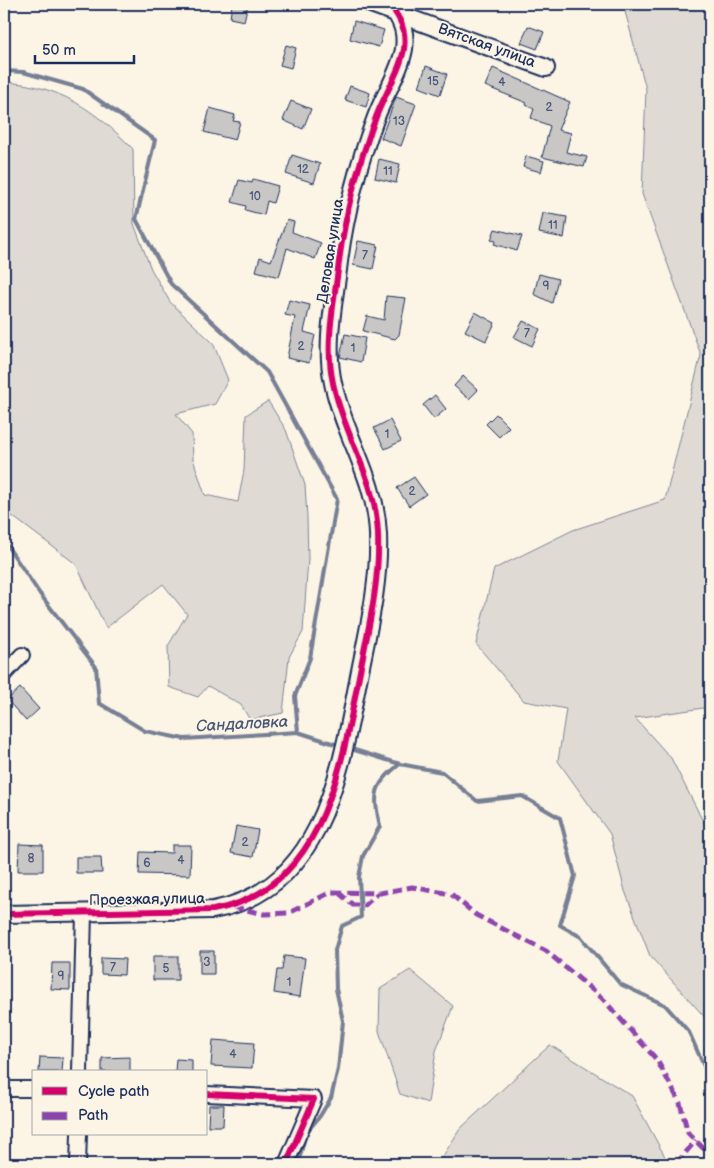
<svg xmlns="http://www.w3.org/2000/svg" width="714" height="1168" font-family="'Balsamiq Sans',sans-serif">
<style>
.green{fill:#dfdbd4;stroke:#7d8599}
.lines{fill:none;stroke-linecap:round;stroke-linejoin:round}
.stream{stroke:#767f94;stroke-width:4}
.building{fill:#c8c7c6;stroke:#1b2f5e}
.minor-casing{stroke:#1b2f5e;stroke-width:18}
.tertiary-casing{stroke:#1b2f5e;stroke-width:20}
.minor{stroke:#fcf5e5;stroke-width:14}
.tertiary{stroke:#fcf5e5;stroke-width:16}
.quiet{stroke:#8e44ad;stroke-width:5;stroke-dasharray:10 5;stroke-linecap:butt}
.cycleway-casing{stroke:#fcf5e5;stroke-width:9}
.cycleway{stroke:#d6006c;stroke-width:6}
.labels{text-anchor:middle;stroke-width:4;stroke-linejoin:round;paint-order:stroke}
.number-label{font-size:12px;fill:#465578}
.street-label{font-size:15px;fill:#1b2f5e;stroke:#fcf5e5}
.water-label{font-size:16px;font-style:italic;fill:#485779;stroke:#fcf5e5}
</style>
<rect width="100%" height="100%" fill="#fcf5e5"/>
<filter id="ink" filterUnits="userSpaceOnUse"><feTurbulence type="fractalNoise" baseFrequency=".02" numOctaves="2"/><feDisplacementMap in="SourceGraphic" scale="10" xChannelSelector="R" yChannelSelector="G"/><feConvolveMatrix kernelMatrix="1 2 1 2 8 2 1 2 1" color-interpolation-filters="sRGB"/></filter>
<g filter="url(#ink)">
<!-- green -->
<path class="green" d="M623 4H710V707L635 718 671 758 710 835V1023L650 956 625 891 610 834 558 761 566 709 524 701 476 644 494 569 573 530 665 500 701 355 642 194 646 89Z
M4 82C59 85 95 110 133 149L134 224 151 269 170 302 213 343 228 380 215 404 176 414 192 434 193 459 205 495 238 502 244 470 246 415 268 401 286 430 305 485 307 517 308 559 303 632 289 657 283 713 250 720 241 705 208 686 198 697 169 687 168 646 187 614 163 584 106 628 76 564 4 510Z
M410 970 453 1006 436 1051 428 1103 400 1094 379 1031 380 989Z
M550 1045 632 1096 669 1164H438L460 1129Z"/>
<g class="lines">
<!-- stream -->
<path class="stream" d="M4 71 23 72 83 89 155 140 136 219 171 284 267 372 337 499 310 658 295 696 298 732
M4 541 40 594 96 667 99 703 145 731 184 739 298 732 341 746
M348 748 400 764 442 772 477 801 522 796 560 818 575 876 560 925 581 937 620 984 665 1005 689 1032 710 1080
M298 1164 306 1133 320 1116 331 1098 338 1069 343 1021 336 989 335 950 342 926 361 917 359 877 363 856 380 826C373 794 373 785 400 764"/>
</g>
<!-- building -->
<path class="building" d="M232 4H248L244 21 230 18Z
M354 21 384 30 379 47 350 39Z
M528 26 544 32 537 49 521 43Z
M286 45 296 48 291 68 280 65Z
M426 66 447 74 440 95 419 87Z
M493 68 570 102 558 130 571 133 566 152 587 157 584 167 542 157 550 126 531 118 534 109 526 105 527 103 485 86Z
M350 86 370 93 366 107 345 100Z
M396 97 416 104 401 146 381 138Z
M291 101 311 109 303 129 283 120Z
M210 108 235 115 233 121 240 122 235 140 204 132Z
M292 155 320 164 314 183 286 174Z
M526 156 544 161 541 172 523 167Z
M379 159 400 164 396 183 375 178Z
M253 179 278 186 273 203 267 201 264 215 245 210 246 206 232 202 239 180 252 183Z
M543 213 567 217 564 238 539 233Z
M287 220 294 222 292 232 321 243 315 259 287 248 279 277 256 271 260 257 271 261Z
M495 229 522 236 517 251 494 244 496 241 491 240Z
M358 241 378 245 373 269 353 265Z
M539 274 558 279 552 303 534 294Z
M386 296 406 298 399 335 395 339 363 331 367 316 384 320Z
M289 300 310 305 304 332 315 335 309 363 287 358 295 317 285 315Z
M475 312 495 323 486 341 465 331Z
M523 321 540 329 532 346 514 337Z
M345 334 365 338 361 362 340 357Z
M463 376 478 390 469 399 454 386Z
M435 395 446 409 434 419 423 405Z
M496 414 509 427 499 437 486 424Z
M390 420 401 441 385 449 374 428Z
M414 477 426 494 409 506 397 488Z
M20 688 39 709 26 721 7 700Z
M236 826 258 830 253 857 231 853Z
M19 844 43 845V871H18Z
M172 845H191L190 875 139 874 140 852 172 853Z
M76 857H101L102 873H76Z
M200 951H214V974H200Z
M153 956H178V980H153Z
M284 956 305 958 300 997 274 993 277 970H282Z
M101 958 125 959 124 975 101 974Z
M52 963H70V990L51 989Z
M213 1040 254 1043 252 1068 211 1066Z
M40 1057 63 1058 62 1072H39Z
M130 1057V1072H102V1058Z
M176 1059 192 1060V1072H175Z
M209 1105H224L223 1126H208Z"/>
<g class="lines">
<!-- minor casing -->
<g class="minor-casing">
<path id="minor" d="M4 674 22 655
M80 1072 84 913
M4 1089H34
M206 1094 314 1099 286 1164
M78 1164 79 1134"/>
</g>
<!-- tertiary casing -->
<g class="tertiary-casing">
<path id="tertiary" d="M371 4 546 68
M4 914 213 910C324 890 341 768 359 676 368 630 380 582 378 534 376 478 344 436 333 383 325 346 333 308 338 270 344 217 357 167 376 117 384 95 400 72 404 49 406 34 403 24 395 12"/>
</g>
<!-- minor -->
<use href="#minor" class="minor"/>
<!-- tertiary -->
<use href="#tertiary" class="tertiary"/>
<!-- quiet -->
<path class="quiet" d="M338 892 353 905H365L378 893
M233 907 264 914 289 913 331 892 380 893 412 887 451 894 476 915 546 951 602 998 657 1060 680 1103 688 1133 710 1155
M676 1164 696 1140"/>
<!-- cycleway casing -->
<g class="cycleway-casing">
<path id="cycleway" d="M4 914 213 910C324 890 341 768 359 676 368 630 380 582 378 534 376 478 344 436 333 383 325 346 333 308 338 270 344 217 357 167 376 117 384 95 400 72 404 49 406 34 403 24 395 12
M206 1094 314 1099 286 1164"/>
</g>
<!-- cycleway -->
<use href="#cycleway" class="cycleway"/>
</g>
</g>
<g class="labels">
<!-- number labels -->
<g class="number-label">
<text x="433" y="85">15</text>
<text x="502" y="86">4</text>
<text x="549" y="111">2</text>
<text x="399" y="125">13</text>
<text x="303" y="173">12</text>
<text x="388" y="175">11</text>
<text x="255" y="200">10</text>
<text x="553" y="229">11</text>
<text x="365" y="259">7</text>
<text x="546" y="290">9</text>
<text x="527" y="337">7</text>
<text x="301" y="350">2</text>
<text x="353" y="352">1</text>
<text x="387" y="438">1</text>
<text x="412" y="495">2</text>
<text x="245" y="846">2</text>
<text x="31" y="862">8</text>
<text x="181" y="864">4</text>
<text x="147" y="867">6</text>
<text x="207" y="966">3</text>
<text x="113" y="971">7</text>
<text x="166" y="972">5</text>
<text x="61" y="980">9</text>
<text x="289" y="986">1</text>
<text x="233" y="1058">4</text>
</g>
<!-- street labels -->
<g class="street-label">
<text transform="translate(487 45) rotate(20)" y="5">Вятская улица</text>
<text transform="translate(330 251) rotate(-81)" y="5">Деловая улица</text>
<text transform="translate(147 899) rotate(-1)" y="5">Проезжая улица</text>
</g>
<!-- water labels -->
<g class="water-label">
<text transform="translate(242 723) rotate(-3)" y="6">Сандаловка</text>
</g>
</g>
<!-- margin -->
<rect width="714" height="1168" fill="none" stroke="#fcf5e5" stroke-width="20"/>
<rect x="10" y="10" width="694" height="1148" fill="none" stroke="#1b2f5e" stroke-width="2" filter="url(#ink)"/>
<!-- legend -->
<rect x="32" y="1070" width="175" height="65" fill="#fcf5e5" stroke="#a2a6af"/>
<rect x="42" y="1087" width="25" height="8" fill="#d6006c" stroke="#a2a6af"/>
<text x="78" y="1096" font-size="15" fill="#1b2f5e">Cycle path</text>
<rect x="42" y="1112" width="25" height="8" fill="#8e44ad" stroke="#a2a6af"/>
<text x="78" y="1120" font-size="15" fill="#1b2f5e">Path</text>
<!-- scale -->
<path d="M35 55v8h99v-8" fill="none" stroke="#1b2f5e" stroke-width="2.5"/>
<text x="42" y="55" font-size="15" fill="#1b2f5e" stroke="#fcf5e5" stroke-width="4" paint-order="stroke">50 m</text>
</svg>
